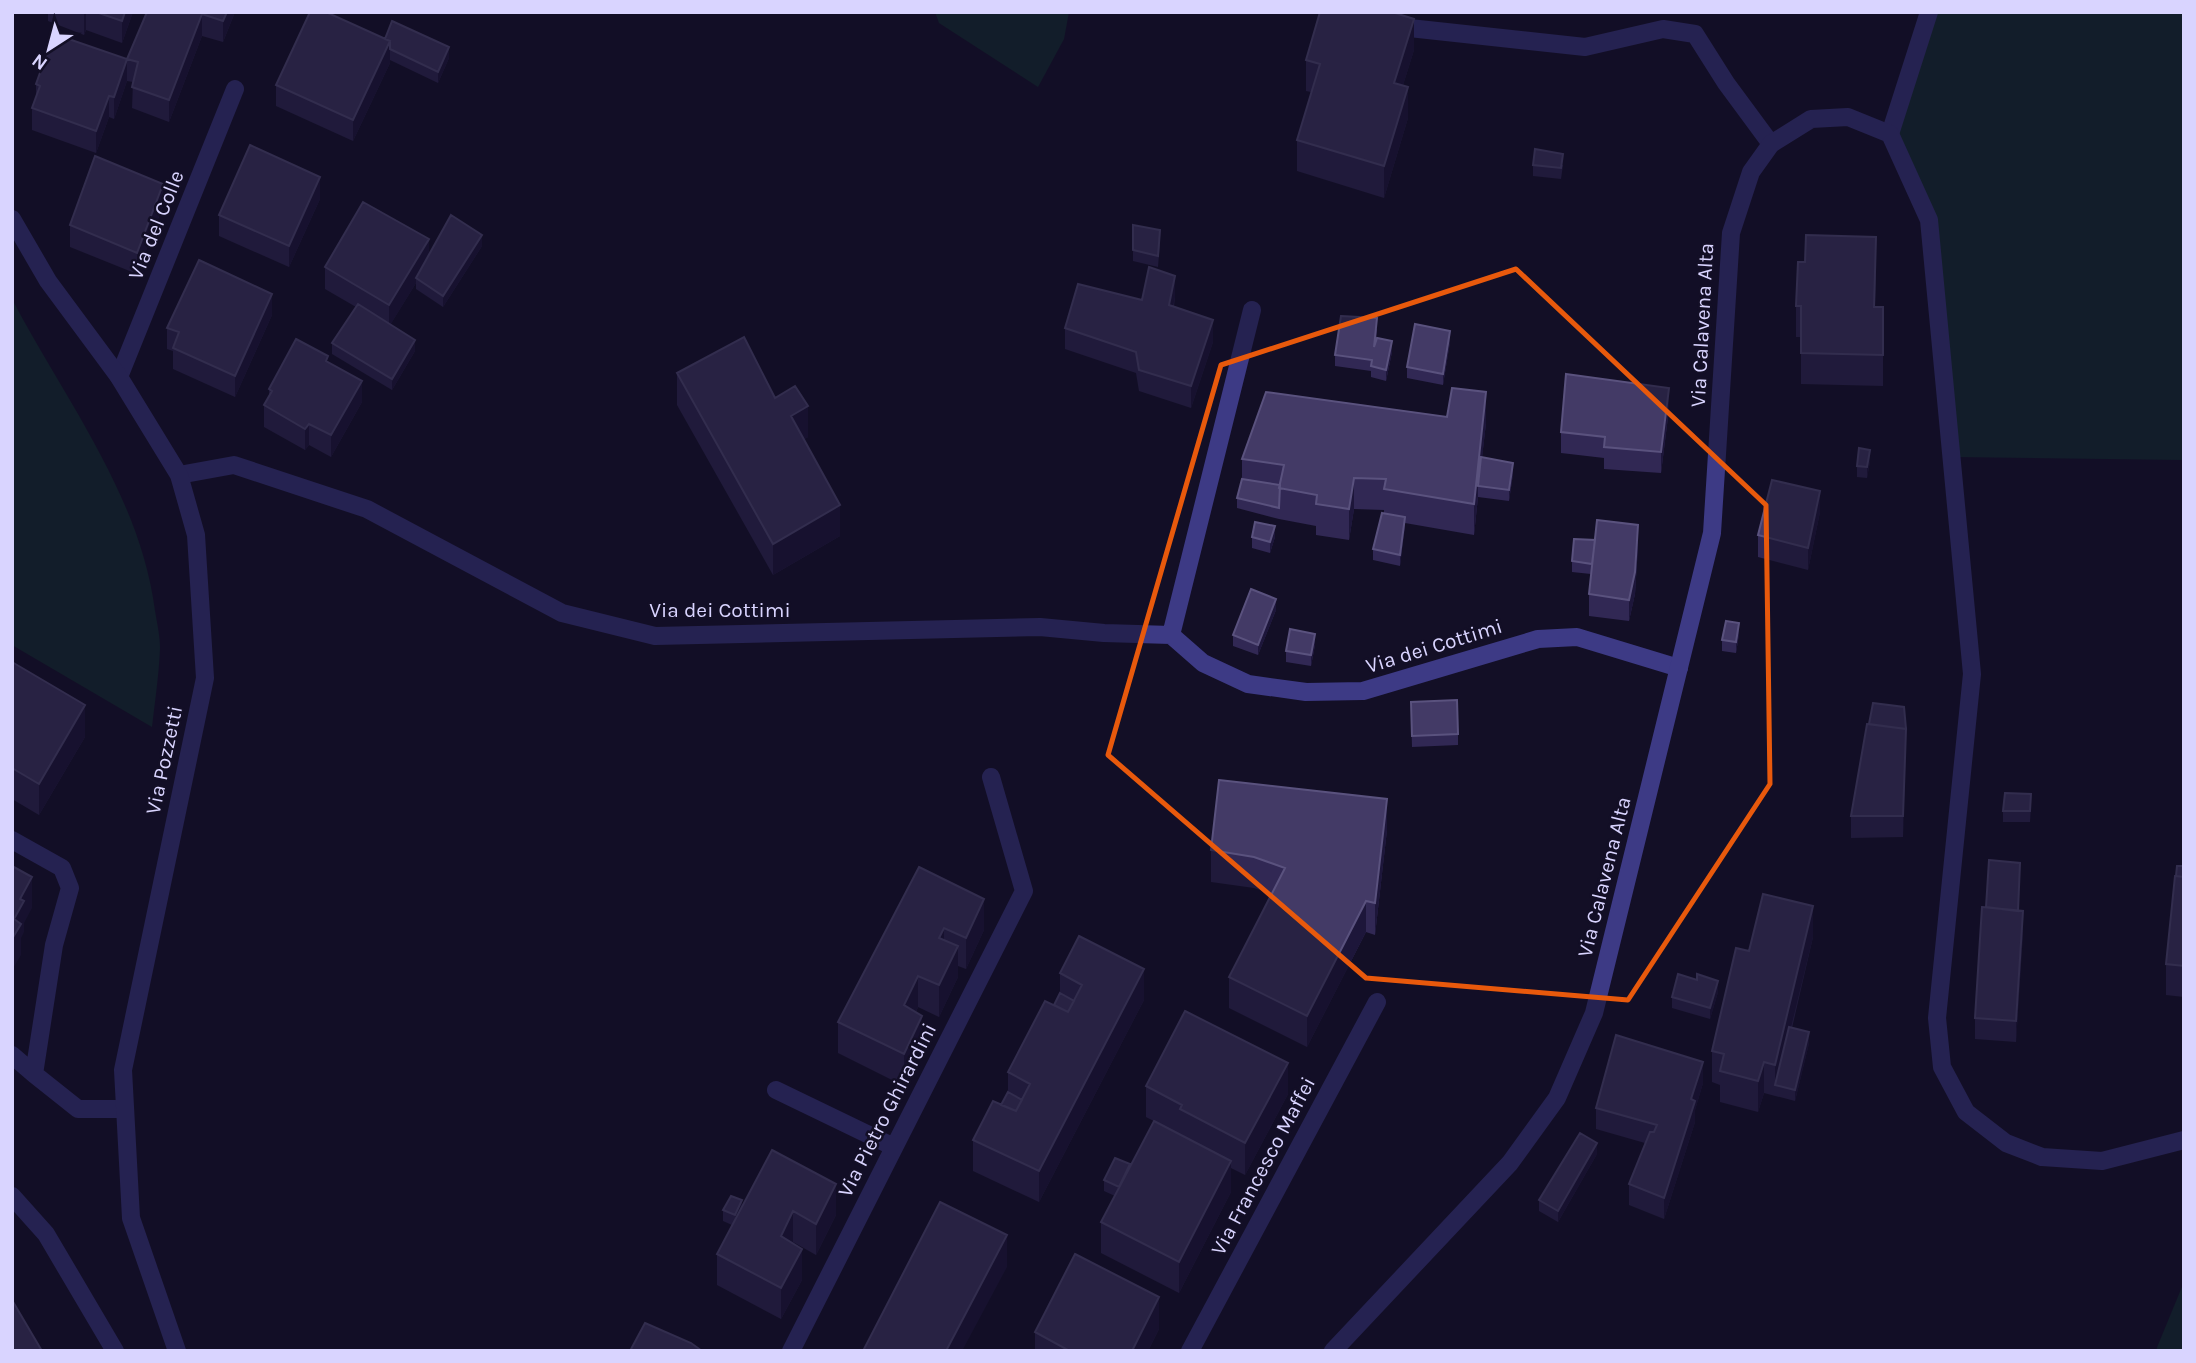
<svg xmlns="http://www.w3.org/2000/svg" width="2196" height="1363" font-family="Karla,sans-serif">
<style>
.green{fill:#12302f}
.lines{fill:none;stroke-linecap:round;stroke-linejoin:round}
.minor{stroke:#3d3a85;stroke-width:18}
.tertiary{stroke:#3d3a85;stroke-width:18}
.wall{fill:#312854}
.shaded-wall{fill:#1d163a}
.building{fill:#433a66;stroke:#5a527e;stroke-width:2}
.marked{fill:none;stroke:#e8590c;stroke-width:5;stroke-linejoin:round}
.labels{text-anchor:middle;stroke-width:5;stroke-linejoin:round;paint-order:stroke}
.street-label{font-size:21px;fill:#d9d4ff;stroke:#130f26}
</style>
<rect width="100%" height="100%" fill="#130f26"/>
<!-- green -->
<path class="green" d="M935 12H1069L1064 39 1038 87 939 23Z
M1928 12H2184V460L1955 457 1928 217 1890 131Z
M12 299C65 400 140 495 155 611 157 623 160 636 160 648 159 674 155 701 152 727L12 645Z
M2184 1282V1351H2156L2158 1345Z"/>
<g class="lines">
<!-- minor -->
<path class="minor" d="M1391 26 1585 47 1663 29 1695 34 1726 83 1771 144
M1890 134 1929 12
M1252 310 1171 635 1203 663 1248 684 1306 692 1363 691 1538 639 1577 637 1679 668
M119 377 235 89
M179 475 234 465 367 509 562 613 655 636 1040 627 1104 633 1171 635
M12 840 62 868 70 888 54 945 34 1074 78 1109H125
M12 1055 34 1074
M776 1090 894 1147
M12 1196 46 1234 115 1351
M791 1351 1024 891 991 777
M1190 1351 1377 1002"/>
<!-- tertiary -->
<path class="tertiary" d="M12 219 48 281 119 377 179 475 196 535 205 678 123 1070 131 1218 177 1351
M1333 1351 1510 1163 1557 1098 1594 1013 1712 533 1731 233 1751 172 1771 144 1811 119 1848 117 1890 134 1929 220 1972 674 1937 1018 1942 1067 1966 1112 2006 1143 2042 1157 2102 1161 2184 1140"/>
</g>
<!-- wall -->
<path class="wall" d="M48 12H133L122 43 86 30 84 35 48 21Z
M147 12H235L223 42 202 36 169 122 132 108 133 82 127 81V59Z
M385 39 449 58 438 83 390 60V63L353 141 276 106V85Z
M1414 50 1403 85 1408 118 1384 198 1297 171V140L1311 92 1306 91V60Z
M127 81 114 119 109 117 96 153 32 130V108L36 97V84Z
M1533 165H1563L1561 179 1533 176Z
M320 199 289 267 219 236V215Z
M163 206 137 274 70 247V225Z
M1133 225 1160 241 1158 267 1133 261Z
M482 246 443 307 416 289V283L390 325 415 351 392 390 332 354V343L356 307 325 289V267L429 254Z
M1876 268 1875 307H1883V386L1801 384V337H1796V306Z
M1175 297 1174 306 1213 342 1191 408 1139 391 1136 373 1065 349V328L1142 300Z
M272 315 235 397 173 369V351L167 349V328Z
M1377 329 1376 340 1392 352 1386 381 1371 377V371L1335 366V355Z
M1450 342 1443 385 1407 378V367Z
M328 362 362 402 331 457 309 445 305 450 264 427V405L269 396V389Z
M677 373 775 398 808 437 804 439 840 536 773 575 677 405Z
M1669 409 1661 473 1604 469V458L1561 453V432Z
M1486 423 1482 457 1513 474 1509 501 1478 497 1474 535 1405 523 1400 566 1373 560V549L1384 513V510L1354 509 1349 540 1316 535V526L1279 519 1237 508V498L1242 479V459Z
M1870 461 1867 478 1857 477V466Z
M1820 512 1808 570 1758 557V535Z
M1252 537H1275L1270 553 1252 548Z
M1638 547 1635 594 1629 621 1589 616V594L1591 574 1572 572V561Z
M1276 610 1258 655 1233 646V635Z
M1739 634 1736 653 1722 651V640Z
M1315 645 1311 666 1286 662V651Z
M12 662 85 737 39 815 12 799Z
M1411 713 1458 734V745L1412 747Z
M1906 729 1903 837 1851 838V816Z
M2031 805 2030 822H2003V811Z
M1387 830 1375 935 1366 932 1307 1047 1229 1008V977L1272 894 1254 888 1211 882V850Z
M2184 866V997L2166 995V964Z
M919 867 984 930 966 969 958 966V977L939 1017 918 1007 916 1012 922 1047 904 1086 838 1053V1022Z
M2019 911 2023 933 2016 1042 1975 1039V1018Z
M1813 937 1792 1028 1809 1043 1795 1101 1764 1093 1758 1112 1720 1102V1085L1712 1082V1051L1749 951Z
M1060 973 1144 1000 1039 1202 973 1171V1140L1001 1105 1008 1092V1072L1054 1005 1060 993Z
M1718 992 1710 1019 1672 1008V997Z
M1703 1083 1695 1110V1122L1664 1219 1629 1205V1184L1645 1143 1596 1129V1108Z
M1146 1086 1288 1094 1245 1175 1231 1168V1192L1179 1293 1101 1253V1222L1115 1196 1104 1191V1180L1130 1168 1179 1134 1146 1117Z
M1597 1154 1558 1222 1539 1211V1200Z
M742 1206 836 1215 816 1255 793 1242 802 1280 781 1319 717 1285V1254L732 1225 723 1221V1210Z
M1159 1329 1148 1351H1035V1332Z"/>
<!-- shaded-wall -->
<path class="shaded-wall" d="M84 12H86V30L84 35Z
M125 12H133L122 43V21Z
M227 12H235L223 42V21Z
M202 14V36L169 122V100Z
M1414 19V50L1394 114V83Z
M390 41V63L353 141V120Z
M449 47V58L438 83V72Z
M127 59V81L114 119V97Z
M1408 87V118L1384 198V166Z
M109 96V117L96 153V131Z
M320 177V199L289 267V246Z
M163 184V206L137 274V253Z
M482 235V246L443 307V296Z
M429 239V261L416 278V283L389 327V305Z
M1175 276V297L1169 326V305Z
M272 294V315L235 397V376Z
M1213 320V342L1191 408V386Z
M1450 331V342L1443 385V374Z
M415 340V351L392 390V379Z
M1392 341V352L1386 381V370Z
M362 381V402L331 457V435Z
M1669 388V409L1661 473V452Z
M1486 392V423L1479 486H1478V497L1474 535V504Z
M808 406V437L791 447V416Z
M309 424V445L305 450V429Z
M1870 450V461L1867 478V467Z
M1513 463V474L1509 501V490Z
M1354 478V509L1349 540V509Z
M1820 491V512L1808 570V548Z
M840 505V536L773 575V544Z
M1405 517V528L1400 566V555Z
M1638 525V547L1635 594 1629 621V600Z
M1275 526V537L1270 553V542Z
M1276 599V610L1258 655V645Z
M1739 623V634L1736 653V642Z
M1315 634V645L1311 666V655Z
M85 705V737L39 815V784Z
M1906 729V750L1903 837V816Z
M1387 799V830L1375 935V903Z
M32 877V908L24 923V932L21 938V955L12 970V939L14 919 20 899Z
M984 899V930L966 969V938Z
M1366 901V932L1307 1047V1016Z
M1813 906V937L1777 1085H1775V1065Z
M2023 911V933L2016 1042V1021Z
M944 928V959L939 938Z
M958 946V977L939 1017V985Z
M1144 969V1000L1039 1202V1171Z
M918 976V1007L904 1036V1005Z
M1718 981V992L1710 1019V1008Z
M922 1016V1047L904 1086V1054Z
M1809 1032V1043L1795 1101V1090Z
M1703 1062V1083L1695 1110V1122L1664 1219V1198L1691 1099Z
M1764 1062V1093L1758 1112V1081Z
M1288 1063V1094L1245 1175V1143Z
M1597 1143V1154L1558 1222V1211Z
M1231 1161V1192L1179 1293V1262Z
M836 1184V1215L816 1255V1224Z
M742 1200V1211L735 1226V1215Z
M793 1211V1242L781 1267V1236Z
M1007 1235V1267L962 1351H946Z
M802 1249V1280L781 1319V1288Z
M1159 1297V1329L1148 1351H1132Z"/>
<!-- building -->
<path class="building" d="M96 12H125L122 21Z
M147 12H227L223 21 202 14 169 100 132 87 138 62 127 59Z
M310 12H326L390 41 353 120 276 85Z
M1320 12H1392L1414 19 1394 83 1408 87 1384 166 1297 140 1320 64 1306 60Z
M392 21 449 47 438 72 390 49V41L385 39Z
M54 34 127 59 114 97 109 96 96 131 32 108 40 86 36 84Z
M250 145 320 177 289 246 219 215Z
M1535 149 1563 154 1561 168 1533 165Z
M95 156 163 184 137 253 70 225Z
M363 202 429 239 389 305 325 267Z
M451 215 482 235 443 296 416 278Z
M1133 225 1160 230 1158 256 1133 250Z
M1806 235 1876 237 1874 307H1883V355L1801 353V306H1796L1798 262H1805Z
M199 260 272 294 235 376 173 348 179 332 167 328Z
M1149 267 1175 276 1169 305 1213 320 1191 386 1139 370 1136 352 1065 328 1078 284 1142 300Z
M358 304 415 340 392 379 332 343Z
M1341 316 1377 318 1374 347 1377 338 1392 341 1386 370 1371 366 1372 360 1335 355Z
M1415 324 1450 331 1443 374 1407 367Z
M744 337 775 398 795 386 808 406 791 416 840 505 773 544 677 373Z
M296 339 328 356 326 361 362 381 331 435 309 424 305 429 264 405 272 391 269 389Z
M1566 374 1669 388 1661 452 1604 447 1605 437 1561 432Z
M1452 388 1486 392 1474 504 1384 489 1386 479 1354 478 1349 509 1316 504 1317 495 1279 488 1284 465 1242 459 1266 392 1447 417Z
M1859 448 1870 450 1867 467 1857 466Z
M1481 457 1513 463 1509 490 1478 486Z
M1242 479 1280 485 1279 508 1237 498Z
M1772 480 1820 491 1808 548 1758 535Z
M1382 513 1405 517 1400 555 1373 549Z
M1597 520 1638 525 1635 572 1629 600 1589 594Z
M1255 522 1275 526 1270 542 1252 537Z
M1574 539 1595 540 1592 564 1572 561Z
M1251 589 1276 599 1258 645 1233 635Z
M1726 621 1739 623 1736 642 1722 640Z
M1290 629 1315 634 1311 655 1286 651Z
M12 662 85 705 39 784 12 768Z
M1457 700 1458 734 1412 736 1411 702Z
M1873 703 1904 707 1906 729 1869 724Z
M1867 724 1906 729 1903 816H1851Z
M1219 780 1387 799 1375 903 1366 901 1307 1016 1229 977 1285 868 1254 857 1211 850Z
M2005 793 2031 794 2030 811H2003Z
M1989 860 2020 863 2018 911 1986 907Z
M12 866 32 877 20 899 24 901 14 919 21 924 12 939Z
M2177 866H2184V877L2176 876Z
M919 867 984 899 966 938 944 928 939 938 958 946 939 985 918 976 904 1005 922 1016 904 1054 838 1022Z
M2175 876 2184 877V966L2166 964Z
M1763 894 1813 906 1775 1065 1764 1062 1758 1081 1720 1071 1724 1054 1712 1051 1736 948 1749 951Z
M1982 907 2023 911 2016 1021 1975 1018Z
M1079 936 1144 969 1039 1171 973 1140 993 1101 1016 1111 1030 1084 1008 1072 1045 1001 1068 1012 1082 985 1060 973Z
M1678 974 1697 980V974L1718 981 1710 1008 1672 997Z
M1060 993 1074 1001 1068 1012 1054 1005Z
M1185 1011 1288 1063 1245 1143 1180 1109 1182 1105 1146 1086Z
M1789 1027 1809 1032 1795 1090 1775 1085Z
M1616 1035 1703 1062 1691 1099 1695 1101 1664 1198 1629 1184 1650 1132H1654L1657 1125 1596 1108Z
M1008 1092 1022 1100 1016 1111 1001 1105Z
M1154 1121 1231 1161 1179 1262 1101 1222Z
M1580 1133 1597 1143 1558 1211 1539 1200Z
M772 1150 836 1184 816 1224 793 1211 781 1236 802 1249 781 1288 717 1254Z
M1115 1158 1130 1164 1119 1187 1104 1180Z
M731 1196 742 1200 735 1215 723 1210Z
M940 1202 1007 1235 946 1351H863Z
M1075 1254 1159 1297 1132 1351H1067L1068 1350 1035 1332Z
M12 1300 42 1351H12Z
M645 1323 691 1343 702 1351H630Z"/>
<!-- marked area -->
<path d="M0 0H2196V1363H0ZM1516 269 1766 505 1770 784 1628 1000 1366 978 1108 755 1221 365Z" fill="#130f26" fill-opacity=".55" fill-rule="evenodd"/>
<path class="marked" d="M1516 269 1766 505 1770 784 1628 1000 1366 978 1108 755 1221 365Z"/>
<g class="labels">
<!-- street labels -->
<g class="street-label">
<text transform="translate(156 225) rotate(-68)" y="7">Via del Colle</text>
<text transform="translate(1702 325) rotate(-87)" y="7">Via Calavena Alta</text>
<text x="720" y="617">Via dei Cottimi</text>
<text transform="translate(1434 646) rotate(-17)" y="7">Via dei Cottimi</text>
<text transform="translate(164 760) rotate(-78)" y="7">Via Pozzetti</text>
<text transform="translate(1604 877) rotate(-76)" y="7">Via Calavena Alta</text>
<text transform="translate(887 1110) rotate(-63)" y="7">Via Pietro Ghirardini</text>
<text transform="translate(1263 1166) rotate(-62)" y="7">Via Francesco Maffei</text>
</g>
</g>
<!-- border -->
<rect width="2196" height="1363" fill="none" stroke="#d9d4ff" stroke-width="28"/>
<!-- north arrow -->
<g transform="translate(49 49) rotate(216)" stroke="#130f26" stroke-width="5" paint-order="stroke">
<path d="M0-5L12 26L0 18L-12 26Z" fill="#d9d4ff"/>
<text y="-10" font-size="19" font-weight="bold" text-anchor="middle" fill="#d9d4ff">N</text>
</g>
</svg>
